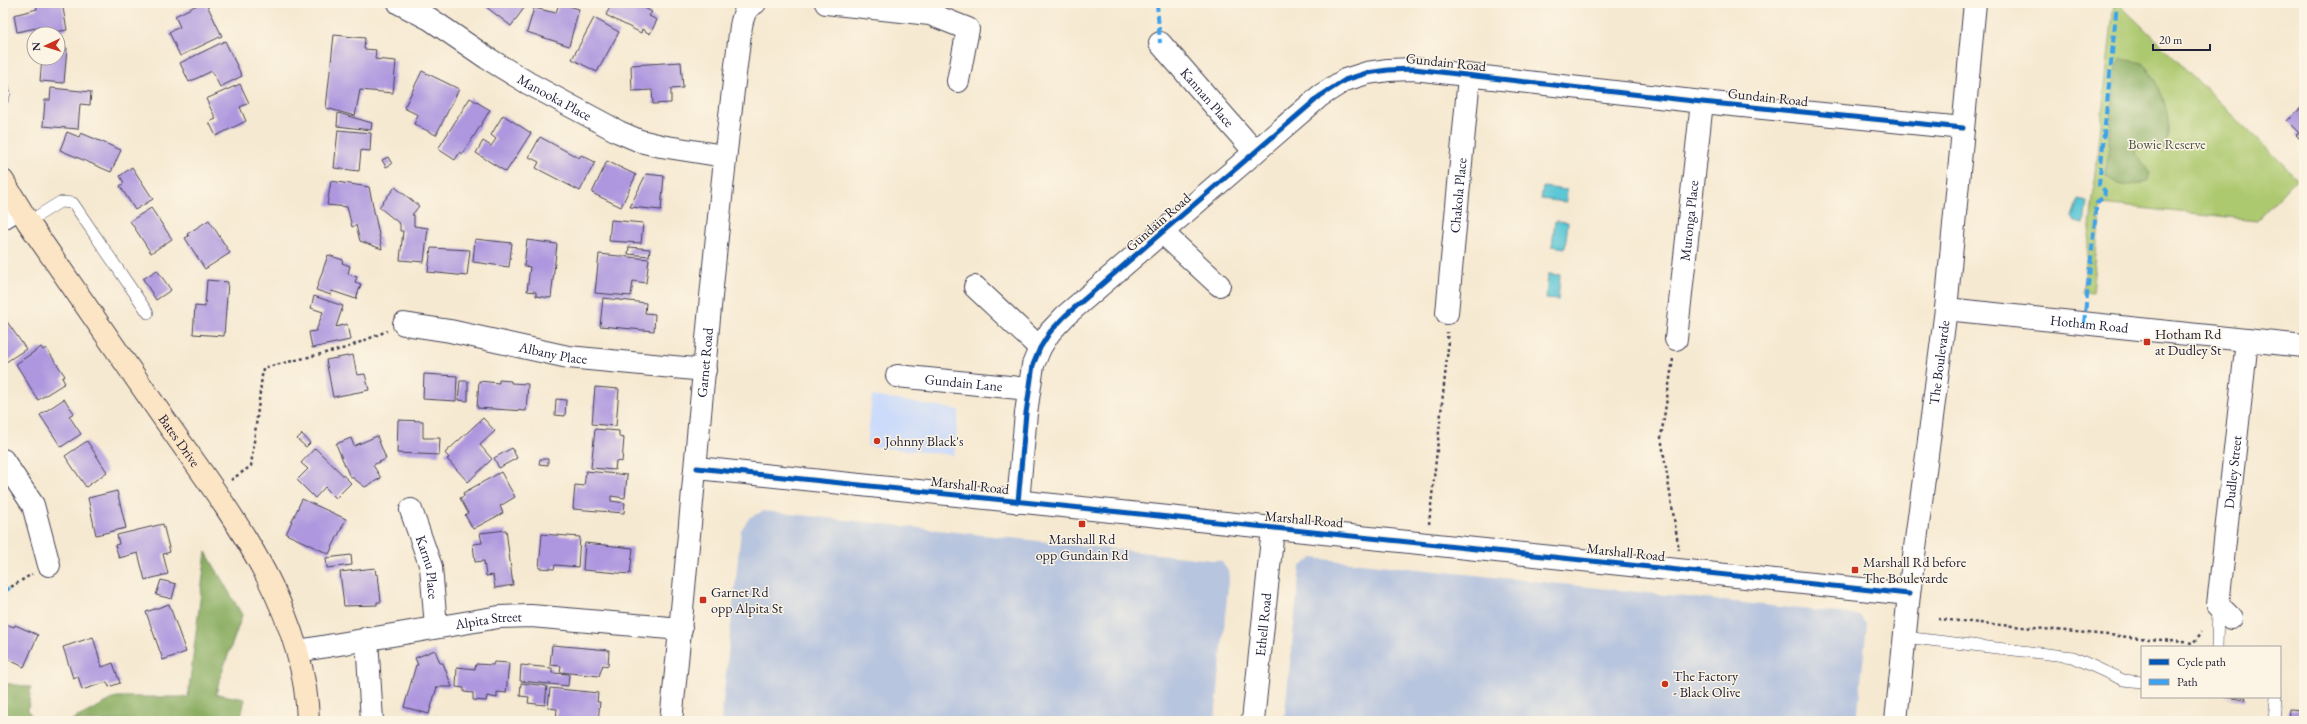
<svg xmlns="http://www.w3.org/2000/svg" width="2307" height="724" font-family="'EB Garamond',serif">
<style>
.built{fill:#ccdbf9}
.industrial{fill:#b8c5de}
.green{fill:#adc96f;stroke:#687655}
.forest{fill:#8aad62;stroke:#56684e}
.water{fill:#5bc7d5;stroke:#3e7488}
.building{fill:#ae97df}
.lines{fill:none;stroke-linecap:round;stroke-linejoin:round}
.lane-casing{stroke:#424052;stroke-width:12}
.street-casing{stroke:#424052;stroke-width:24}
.secondary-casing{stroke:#424052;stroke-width:24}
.path{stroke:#424052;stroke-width:2.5;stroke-dasharray:3 3;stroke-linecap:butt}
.lane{stroke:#fff;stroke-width:11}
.street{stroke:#fff;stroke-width:22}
.secondary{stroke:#fce5c4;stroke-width:22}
.quiet{stroke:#3ea2ec;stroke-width:4;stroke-dasharray:8 4;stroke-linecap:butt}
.cycleway-casing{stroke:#fcf5e5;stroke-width:8}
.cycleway{stroke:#0057b8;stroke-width:5}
.poi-dot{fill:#c8321e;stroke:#fcf5e5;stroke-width:1.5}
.labels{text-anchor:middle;stroke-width:3;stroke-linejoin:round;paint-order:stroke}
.street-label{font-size:14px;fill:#22223b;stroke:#fcf5e5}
.park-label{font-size:14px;fill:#4c544b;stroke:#fcf5e5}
.poi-label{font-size:14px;fill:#22223b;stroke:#fcf5e5;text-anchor:start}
</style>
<rect width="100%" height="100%" fill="#fcf5e5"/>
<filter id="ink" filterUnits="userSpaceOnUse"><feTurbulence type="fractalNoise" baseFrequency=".025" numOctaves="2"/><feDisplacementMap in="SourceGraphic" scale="8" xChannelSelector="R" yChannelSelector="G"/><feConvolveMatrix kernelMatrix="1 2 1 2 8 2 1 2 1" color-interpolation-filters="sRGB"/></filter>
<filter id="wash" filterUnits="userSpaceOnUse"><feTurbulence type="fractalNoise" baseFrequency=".012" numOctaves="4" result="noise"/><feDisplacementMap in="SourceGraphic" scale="16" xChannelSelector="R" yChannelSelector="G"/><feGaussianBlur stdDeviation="0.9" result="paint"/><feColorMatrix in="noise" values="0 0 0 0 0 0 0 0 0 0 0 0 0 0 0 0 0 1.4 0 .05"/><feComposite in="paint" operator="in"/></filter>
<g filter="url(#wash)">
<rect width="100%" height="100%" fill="#f6e9d1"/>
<!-- built -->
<path class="built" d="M872 396 959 410 954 455 867 446Z"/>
<!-- industrial -->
<path class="industrial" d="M764 511 1221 561 1228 571 1229 577 1215 721H721L741 530 750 517Z
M1312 558 1859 615 1867 624 1857 721H1284L1300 567Z"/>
<!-- green -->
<path class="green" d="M2114 3H2123V8L2297 178 2257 220 2101 204 2092 293 2083 292Z"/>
<!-- forest -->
<path class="forest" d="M2122 59 2143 63C2161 86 2178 124 2162 152L2137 145 2135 154 2150 173 2147 182C2126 185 2125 190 2106 176L2116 66Z
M206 552 242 615C234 642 222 667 216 694L245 699 240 721H70L117 697H188Z
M3 683 31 687 28 710 34 721H3Z"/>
<!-- water -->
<path class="water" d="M1543 187 1567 190 1566 202 1541 199Z
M2078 200 2087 202 2084 224 2075 222 2072 217Z
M1555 221 1568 222 1565 248 1552 246Z
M1548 274 1560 275 1558 300 1546 299Z"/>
<g id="blocks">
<!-- building -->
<path class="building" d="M36 3H62L67 30 43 34 41 27 17 32 14 15 37 9Z
M201 3H206L222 36 180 56 169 32 180 27 175 16Z
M481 3H525L527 4 511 26Z
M559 3 579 9 569 46 527 32 534 8 556 13Z
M612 3H635L652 12 649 16 657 20 650 34 642 29 641 33 606 15Z
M594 18 619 32 597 72 572 59Z
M334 35 365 38 364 49 376 50 375 59 396 61 393 93 360 90 355 116 326 108Z
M225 41 242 76 220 87 212 71 189 82 180 63Z
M58 47 67 48 64 83 40 81 42 58H58Z
M681 62 683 88 671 89V103L653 104 652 90 632 91 631 65Z
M422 71 459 89 436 135 414 124 418 115 404 108Z
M240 84 249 103 240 107 246 121 216 136 209 122 216 119 206 99Z
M51 88 91 92 90 105 80 104 78 129 43 126 45 100H50Z
M470 98 490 110 463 154 460 152 455 160 438 149Z
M2304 105V143L2296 135 2299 133 2287 121Z
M338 113 372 123 371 130 337 126Z
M503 115 531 133 506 172 476 153 483 141 491 146 496 139 491 135Z
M338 130 371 133 370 151 361 150 359 171 334 168Z
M67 132 79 137 81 133 121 150 111 172 60 150Z
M540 137 579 158 581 155 595 162 580 191 536 168 539 162 529 157Z
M388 157 392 164 386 167 382 160Z
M607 161 636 175 621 207 592 193Z
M132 167 153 199 135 210 120 186 124 183 120 176Z
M646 174 664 176 661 210 630 207Z
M331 181 369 187 382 249 360 241 356 225 352 227 347 207 327 205Z
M395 187 419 206 412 215H414V226L428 228 424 262 400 260 403 231H400V224L379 207Z
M151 208 172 239 151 253 130 221Z
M209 220 230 253 205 269 185 238 189 236 187 234Z
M611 220 643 223 641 243 609 241Z
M475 239 512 243 509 267 473 262Z
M527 240 557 244 551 298 536 296V292L527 291 530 267 524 266Z
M629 247 650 249 649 256 628 254Z
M431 248 470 250 467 276 428 272Z
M599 254 649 259 646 283 633 281 631 296 595 293Z
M328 255 343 260 342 263 350 266 348 274 357 277 355 282 361 284 356 299 332 291 331 295 316 290Z
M157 270 171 290 156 300 143 279Z
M207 280 228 282 224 336 193 334 195 306 205 307Z
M314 296 343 306 336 327 347 324 350 340 312 348 309 332 316 331 323 312 311 308Z
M603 298 646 303 645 313 655 314 654 331 600 326Z
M3 316 26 349 3 364Z
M41 347 43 350 46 348 65 376 62 378 65 383 38 400 16 364Z
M353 355 357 375 365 374 369 390 333 397 326 360Z
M424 374 457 376 456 401 423 399Z
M499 380 511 381V383L528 384 526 411 477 408 479 381 499 383Z
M460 381H468V401L458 400Z
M595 387 619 389 616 426 592 424Z
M64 399 74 413 69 416 81 434 61 447 40 415Z
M556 399 566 400 565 416 555 415Z
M483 418 495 431 480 445 492 459 468 482 447 459 449 458 445 453Z
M398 420 423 421V438H440L439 455 397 453Z
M595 429 619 431V437L624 438 622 462 616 461 615 470 591 468Z
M302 434 310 443 306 447 297 439Z
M377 436 386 459 373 465 381 478 365 487 349 475 336 444 351 438 354 446Z
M87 441 107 472 86 487 65 456Z
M315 448 351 483 336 498 325 487 315 498 297 480 308 469 301 463Z
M512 448 517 458 499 468 494 458Z
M540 459H548V465L539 464Z
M586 471 627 475 625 498 611 496V501L625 503 624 513 573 509 575 485 584 486Z
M501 472 515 497 500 506 503 513 473 529 465 515 468 513 460 498 464 496 463 493Z
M117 491 126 528 96 535 88 498Z
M302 499 346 519 329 554 286 534Z
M163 524 170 552 163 554 168 574 145 580 138 553 119 558 115 545 119 544 117 535Z
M506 530 513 585 495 588 493 575 486 576 484 561 475 562 473 544 482 543 480 533Z
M542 534 580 537 578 567 555 565 554 569 539 568Z
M585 543 633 548 630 574 583 570Z
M351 555 352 565 327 568 326 558Z
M375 568 376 575 378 574 381 602H377V605L344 606 340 572Z
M161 580 176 584 172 599 156 595Z
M169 604 186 652 163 660 146 612Z
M3 623 14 627 15 625 38 635 24 667 3 657Z
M93 637 102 667 113 663 120 683 109 687 107 682 82 690 78 676 73 678 63 647Z
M552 645 609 650 608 666 603 665 599 676 560 672 561 666 550 665Z
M435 650 440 663H443L452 687H437L429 714 404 707 416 665H418L415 658Z
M494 662 509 663 506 693 497 692V698L487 696 486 701 473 700V693L464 692V688L456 687 457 667 475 669 476 664 493 665Z
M521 665 552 668V673L569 674 568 686 520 681Z
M521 683 547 686 545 705 528 703 529 697 520 696Z
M550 688 598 693 597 702H600L598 721H556L557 709 548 708Z
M2224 697H2246L2245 700Z
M2289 709 2304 710V721H2288Z
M435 718 454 720V721H435Z"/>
</g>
</g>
<g filter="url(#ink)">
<use href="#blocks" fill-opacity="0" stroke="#424052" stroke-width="1"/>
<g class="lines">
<!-- lane casing -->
<g class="lane-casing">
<path id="lane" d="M3 85 5 93 3 99
M28 222 60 202 73 203 148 313
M1904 637 2073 657 2123 680 2142 682
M2217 647 2218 606
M2274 721 2276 697"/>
</g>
<!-- street casing -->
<g class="street-casing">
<g id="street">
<path id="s1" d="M399 3 430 19 487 58 528 83 619 132 640 141 661 146 724 156"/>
<path d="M826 3 930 14 968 29 958 81"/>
<path id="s2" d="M1160 43 1255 152"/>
<path d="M3 218 19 208"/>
<path d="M1164 234 1219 285"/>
<path d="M975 287 1040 348"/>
<path id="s3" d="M1946 309 2304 346"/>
<path id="s4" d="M1447 313 1469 77"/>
<path id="s5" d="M404 324 450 331 568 357 705 370"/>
<path id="s6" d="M1676 339 1702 102"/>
<path id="s7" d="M897 376 1029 389"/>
<path d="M3 460 33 505 49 565"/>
<path d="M697 468 1909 594"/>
<path d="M1018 502 1026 413 1033 365 1040 348 1050 332 1065 316 1320 96 1345 80 1367 73 1388 70 1414 69 1702 102 1963 128"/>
<path id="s8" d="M411 510 431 567 436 627"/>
<path id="s9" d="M2231 618 2218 605 2247 340"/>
<path d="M367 638 372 721"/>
<path id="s10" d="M298 651 499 617 531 616 681 629"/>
<path id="s11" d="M671 721C695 490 711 257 741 26 743 16 745 8 755 3"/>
<path id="s12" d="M1253 721 1273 529"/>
<path id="s13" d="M1896 721 1909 594 1946 309 1975 3"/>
</g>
</g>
<!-- secondary casing -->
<g class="secondary-casing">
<g id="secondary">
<path id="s14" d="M3 181 28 222C72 286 116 350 160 413 224 505 305 604 308 721"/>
</g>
</g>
<!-- path -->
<path class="path" d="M1673 359 1661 437 1679 550
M231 480 251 466 263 368 346 348 387 331
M1429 524 1448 348 1447 332
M11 587 32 574
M1938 619 2193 643 2202 632"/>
<!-- lane -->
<use href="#lane" class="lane"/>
<!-- street -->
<use href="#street" class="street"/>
<!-- secondary -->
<use href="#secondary" class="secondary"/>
<!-- quiet -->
<path class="quiet" d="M1157 3 1160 43
M2084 323 2097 202 2104 197 2105 191 2099 185 2117 3
M3 592 11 587"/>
<!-- cycleway casing -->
<g class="cycleway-casing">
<path id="cycleway" d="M697 468 1909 594
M1018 502 1026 413 1033 365 1040 348 1050 332 1065 316 1320 96 1345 80 1367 73 1388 70 1414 69 1702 102 1963 128"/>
</g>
<!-- cycleway -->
<use href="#cycleway" class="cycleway"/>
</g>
</g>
<!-- markers -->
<g class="poi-dot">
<rect x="2143" y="338" width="8" height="8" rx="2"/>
<circle cx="877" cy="441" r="4"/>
<rect x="1078" y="520" width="8" height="8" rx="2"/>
<rect x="1851" y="566" width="8" height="8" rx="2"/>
<rect x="699" y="596" width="8" height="8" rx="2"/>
<circle cx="1665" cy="684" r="4"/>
</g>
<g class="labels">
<!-- street labels -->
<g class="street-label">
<text transform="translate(1446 62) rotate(6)" y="5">Gundain Road</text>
<text dy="5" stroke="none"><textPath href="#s1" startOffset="182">Manooka Place</textPath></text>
<text transform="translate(1768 97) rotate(6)" y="5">Gundain Road</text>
<text dy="5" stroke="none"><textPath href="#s2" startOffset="72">Kannan Place</textPath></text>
<text dy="5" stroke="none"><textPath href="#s4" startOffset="118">Chakola Place</textPath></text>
<text dy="5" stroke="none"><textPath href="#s6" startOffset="119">Muronga Place</textPath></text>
<text transform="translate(1158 222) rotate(-41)" y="5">Gundain Road</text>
<text dy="5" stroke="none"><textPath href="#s3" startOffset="144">Hotham Road</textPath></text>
<text dy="5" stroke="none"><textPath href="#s5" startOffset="152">Albany Place</textPath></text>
<text dy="5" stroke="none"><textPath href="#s11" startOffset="360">Garnet Road</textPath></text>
<text dy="5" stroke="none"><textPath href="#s13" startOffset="361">The Boulevarde</textPath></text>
<text dy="5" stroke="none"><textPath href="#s7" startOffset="67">Gundain Lane</textPath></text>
<text dy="5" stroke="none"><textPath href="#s14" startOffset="314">Bates Drive</textPath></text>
<text dy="5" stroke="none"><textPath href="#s9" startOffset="152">Dudley Street</textPath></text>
<text transform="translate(970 485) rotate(6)" y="5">Marshall Road</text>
<text transform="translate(1304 519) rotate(5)" y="5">Marshall Road</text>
<text transform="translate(1626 552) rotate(6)" y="5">Marshall Road</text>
<text dy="5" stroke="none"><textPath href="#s8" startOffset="60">Karnu Place</textPath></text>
<text dy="5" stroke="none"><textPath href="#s10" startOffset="193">Alpita Street</textPath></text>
<text dy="5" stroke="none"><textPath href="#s12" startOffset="97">Ethell Road</textPath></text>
</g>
<!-- park labels -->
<g class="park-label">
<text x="2167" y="149">Bowie Reserve</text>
</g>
<!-- poi labels -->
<g class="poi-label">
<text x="2155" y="339">Hotham Rd<tspan x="2155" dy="16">at Dudley St</tspan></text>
<text x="885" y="446">Johnny Black's</text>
<text x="1082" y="544" text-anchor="middle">Marshall Rd<tspan x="1082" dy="16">opp Gundain Rd</tspan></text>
<text x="1863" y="567">Marshall Rd before<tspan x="1863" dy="16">The Boulevarde</tspan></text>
<text x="711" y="597">Garnet Rd<tspan x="711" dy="16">opp Alpita St</tspan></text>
<text x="1673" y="681">The Factory<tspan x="1673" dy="16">- Black Olive</tspan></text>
</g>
</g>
<!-- margin -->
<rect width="2307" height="724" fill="none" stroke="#fcf5e5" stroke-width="16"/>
<!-- legend -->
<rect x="2141" y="646" width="140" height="52" fill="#fcf5e5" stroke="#a5a1a1"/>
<rect x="2149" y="659" width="20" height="6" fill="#0057b8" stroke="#a5a1a1"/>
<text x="2177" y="666" font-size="12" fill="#22223b">Cycle path</text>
<rect x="2149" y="679" width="20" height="6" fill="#3ea2ec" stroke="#a5a1a1"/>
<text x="2177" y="686" font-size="12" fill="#22223b">Path</text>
<!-- north arrow -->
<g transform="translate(46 46) rotate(266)"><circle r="19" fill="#fcf5e5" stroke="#a5a1a1"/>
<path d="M0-3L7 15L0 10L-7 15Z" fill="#c8321e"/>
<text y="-6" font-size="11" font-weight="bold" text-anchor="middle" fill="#22223b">N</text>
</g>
<!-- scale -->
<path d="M2153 44v6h57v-6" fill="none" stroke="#22223b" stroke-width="2"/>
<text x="2159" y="44" font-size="12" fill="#22223b" stroke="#fcf5e5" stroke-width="3" paint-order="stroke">20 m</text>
</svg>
